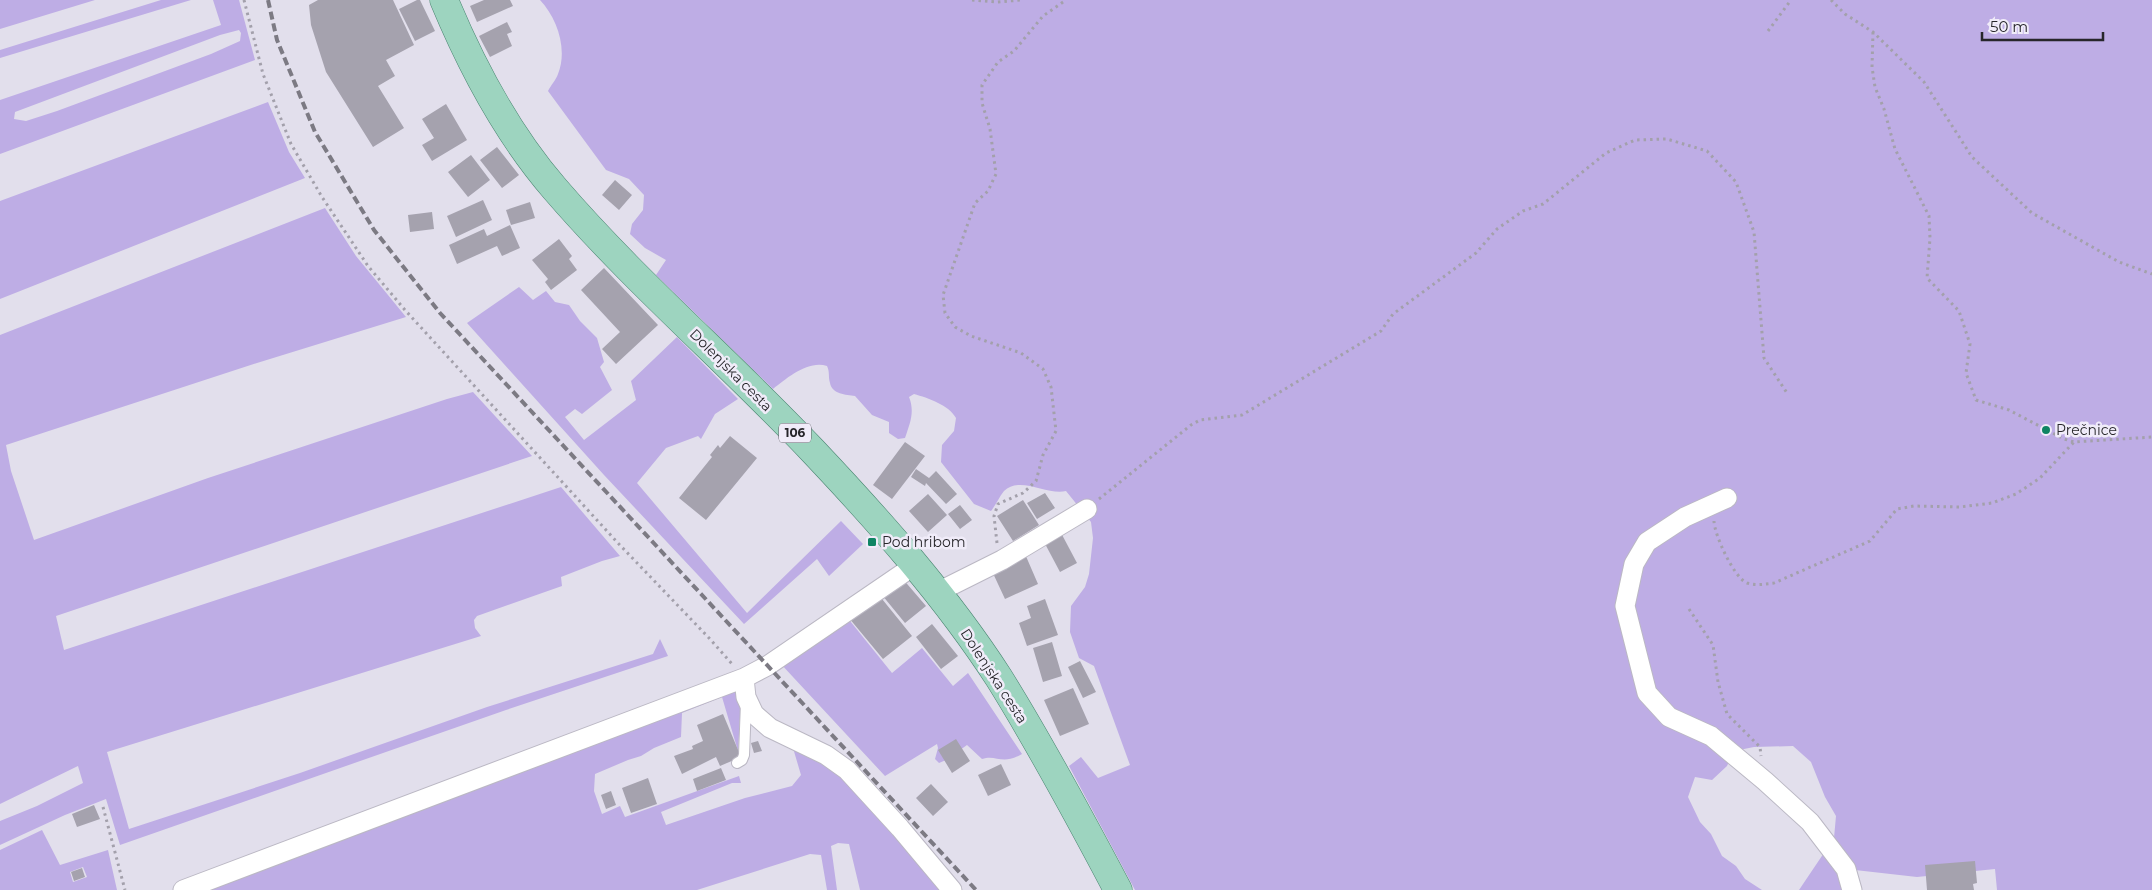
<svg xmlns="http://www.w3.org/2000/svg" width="2152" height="890" font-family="Montserrat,sans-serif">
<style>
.green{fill:#beade5;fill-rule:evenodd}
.building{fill:#a5a2ae}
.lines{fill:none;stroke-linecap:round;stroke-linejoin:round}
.lane-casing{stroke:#bbb8c4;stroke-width:12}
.street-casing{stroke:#bbb8c4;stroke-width:21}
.primary-casing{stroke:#498470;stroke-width:29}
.path{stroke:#a3a0ab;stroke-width:3;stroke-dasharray:2.5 4;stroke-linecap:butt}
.lane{stroke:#fff;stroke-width:10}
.street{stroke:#fff;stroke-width:19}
.primary{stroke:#9dd4bf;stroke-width:28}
.rail{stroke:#7c7a83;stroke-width:4;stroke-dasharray:8 4;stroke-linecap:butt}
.poi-dot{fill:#0e8463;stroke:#f0ecf9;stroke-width:2}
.labels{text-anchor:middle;stroke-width:5;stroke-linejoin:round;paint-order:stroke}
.shield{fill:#f0ecf9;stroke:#636169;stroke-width:1}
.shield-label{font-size:12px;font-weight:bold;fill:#27262b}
.street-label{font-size:14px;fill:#27262b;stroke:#f0ecf9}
.poi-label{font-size:14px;fill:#27262b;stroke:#f0ecf9;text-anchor:start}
</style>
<rect width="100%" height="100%" fill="#e2dfec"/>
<!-- green -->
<path class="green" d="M0 0H95L0 29Z
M161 0H191L0 58V50Z
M213 0H239L255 60 0 154V100L221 25ZM239 30 241 33 240 41 211 54 57 111 26 121 14 119 15 112 220 35Z
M540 0H2152V890H1997L1995 869 1917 877 1855 870 1860 890H1799L1834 838 1836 816 1825 797 1811 762 1793 746 1754 747 1734 751 1727 766 1712 780 1695 777 1688 797 1700 822 1711 834 1722 856 1736 866 1745 879 1762 890H1135L1069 766 1081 757 1098 778 1130 765 1094 666 1079 658 1070 632 1071 606 1085 587 1089 574 1093 538 1091 522 1066 491C1048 496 1020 475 1004 491 999 497 996 505 991 511L974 504 941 462 942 445 954 431 956 418C949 405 928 398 914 394L909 397C915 412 910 423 905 438L898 439 889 433V422L872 415 855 396C846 395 832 394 830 383 828 376 830 372 827 366 808 360 787 378 773 389L656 275 666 260 645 248 630 234 632 224 643 210 644 195 629 179 606 170 548 91C551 85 556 80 558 74 568 49 557 18 540 0Z
M268 102 289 152 305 178 0 299V201Z
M325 208 356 256 406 317 257 363 6 445 11 471 34 540 208 478 447 399 473 392 532 456 56 616 64 650 561 487 620 556 602 561 561 577 562 586 477 616 474 620 475 628 481 636 107 752 129 829 300 773 487 707 653 654 660 639 668 656 506 710 120 845 106 799 65 815 0 845V821L37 806 83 783 78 766 0 804V335Z
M519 287 533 300 546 291 555 302 569 305 580 321 597 338 604 362 600 367 612 390 582 414 575 409 565 417 584 440 636 400 631 381 677 337 738 399 715 414 701 439 698 436 666 448 637 483 747 613 841 521 863 544 829 576 817 559 744 624 604 475 467 323Z
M846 616 892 673 922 648 953 686 968 673 1022 754C1001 766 997 754 982 759L967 745 946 760 939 763 935 759 938 748 937 744 885 776 780 663Z
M732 689 738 692 741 701 738 751 722 697 682 713 681 737 654 748 641 756 628 760 595 774 594 791 602 814 620 806 625 817 739 776 741 783H732L661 812 666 825 745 798 792 786 801 775 793 748 801 750 841 775 946 890H860L849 844 838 843 831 846 837 890H827L821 855 810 854 697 890H198Z
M42 830 60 865 108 850 117 890H0V850ZM83 867 87 877 73 882 70 872Z"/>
<!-- building -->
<path class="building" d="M318 0H393L414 45 386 60 395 76 378 86 404 128 373 147 326 72 311 25 309 5Z
M417 0H420L435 31 415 41 399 9Z
M484 0H510L513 6 477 22 470 6Z
M507 22 512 32 507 34 512 46 490 57 479 36Z
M446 104 467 140 432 161 422 145 434 138 422 119Z
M497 147 519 175 502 188 480 160Z
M471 155 490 180 468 197 448 172Z
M615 180 632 195 619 210 602 195Z
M483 200 492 220 456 237 447 216Z
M530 202 535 218 511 225 506 210Z
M432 212 434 229 410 232 408 215Z
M510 225 520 248 502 256 497 246 457 264 449 245 484 229 487 236Z
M559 239 572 256 569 259 577 270 551 290 545 282 548 279 532 260Z
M604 268 658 325 616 364 602 349 620 332 581 290Z
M730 436 757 458 706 520 679 498 712 457 710 455 718 445 720 448Z
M905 442 925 456 892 499 873 485Z
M916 469 929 478 936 471 957 494 946 504 926 483 925 486 911 477Z
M1045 493 1055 508 1037 519 1027 503Z
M928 494 947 515 928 532 909 511Z
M1023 500 1039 525 1013 541 997 516Z
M960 505 972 520 960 529 948 514Z
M1060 531 1077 563 1060 572 1043 540Z
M1025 554 1038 584 1005 599 991 569Z
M902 578 926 606 905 623 882 595Z
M878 594 912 636 883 659 849 618Z
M1045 599 1058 635 1027 646 1019 623 1031 618 1027 606Z
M932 624 958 656 941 669 916 637Z
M1052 642 1062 676 1043 682 1033 648Z
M1080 661 1096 692 1083 698 1068 667Z
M1073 688 1089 724 1060 736 1044 700Z
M723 714 741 757 720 766 716 757 682 774 674 756 693 749 692 746 703 741 697 725Z
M956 739 970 761 952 773 938 750Z
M758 741 762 751 754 753 751 743Z
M1001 764 1011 785 988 796 978 775Z
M721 768 726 780 697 791 693 779Z
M648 778 657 804 631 813 622 788Z
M931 784 948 802 933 816 916 798Z
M611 791 616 805 606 809 601 795Z
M94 805 100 819 77 827 72 814Z
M1975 861 1977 883 1973 884 1974 890H1927L1925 865Z
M82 868 85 877 74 881 71 872Z"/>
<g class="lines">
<!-- lane casing -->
<g class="lane-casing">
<path id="lane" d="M737 763 742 760 744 755 746 703"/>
</g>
<!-- street casing -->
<g class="street-casing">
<path id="street" d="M1727 498 1685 517 1647 542 1634 564 1625 606 1647 693 1669 717 1711 736 1765 781 1810 822 1846 869 1852 890
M936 593 1002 560 1087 509
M744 678 746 697 754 714 770 728 826 755 847 770 900 828 952 890
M183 890 744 678 767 666 915 565"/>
</g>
<!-- primary casing -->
<g class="primary-casing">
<path id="primary" d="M444 0C471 65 509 136 555 189 635 282 729 362 813 451 880 522 946 596 999 678 1042 747 1080 818 1118 890"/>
</g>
<!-- path -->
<path class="path" d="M244 0 263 74 291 144 322 197 368 266 405 310 617 542 709 638 733 665
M972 0 997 2 1021 0
M1831 0 1845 14 1873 32 1924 82 1972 157 2032 213 2119 262 2152 274
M1768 31 1791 0
M1873 32 1872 67 1875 87 1884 109 1895 149 1929 216 1930 238 1927 278 1959 311 1970 344 1966 373 1976 400 2009 410 2064 439 2074 442 2152 437
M1099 499 1191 425 1200 420 1242 415 1381 331 1393 314 1476 253 1497 229 1523 211 1543 204 1606 153 1635 140 1667 139 1707 151 1736 182 1754 232 1764 358 1787 393
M1714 521C1714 534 1734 578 1747 583 1756 586 1765 584 1774 583L1870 541 1897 509 1914 506 1960 507 1992 503 2016 494 2040 478 2074 442
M997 543 994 516 998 504 1023 493 1036 481 1043 455 1056 431 1051 387 1043 369 1021 353 971 336 955 327 945 313 943 295 975 203 988 191 996 174 990 129 982 103V85L998 62 1014 51 1043 16 1066 0
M1689 609 1713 645 1718 682 1727 714 1760 747 1761 756
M103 807 125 890"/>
<!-- lane -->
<use href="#lane" class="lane"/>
<!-- street -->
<use href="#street" class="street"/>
<!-- primary -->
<use href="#primary" class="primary"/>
<!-- rail -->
<path class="rail" d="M268 0 277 40 315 132 374 230 440 313 976 890"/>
</g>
<!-- markers -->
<g class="poi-dot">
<circle cx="2046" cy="430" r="5"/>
<rect x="867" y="537" width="10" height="10" rx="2.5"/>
</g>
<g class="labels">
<!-- shield labels -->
<rect class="shield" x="779" y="423.5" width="32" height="19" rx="4"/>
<g class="shield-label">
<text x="795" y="437">106</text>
</g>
<!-- street labels -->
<g class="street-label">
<text transform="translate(731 370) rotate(45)" y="5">Dolenjska cesta</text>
<text transform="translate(994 676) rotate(57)" y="5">Dolenjska cesta</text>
</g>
<!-- poi labels -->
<g class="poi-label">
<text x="2056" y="435">Prečnice</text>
<text x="882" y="547">Pod hribom</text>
</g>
</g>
<!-- scale -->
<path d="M1982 32v8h121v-8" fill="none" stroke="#27262b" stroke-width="2.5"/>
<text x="1990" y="32" font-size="15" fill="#27262b" stroke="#f0ecf9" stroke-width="4" paint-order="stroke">50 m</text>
</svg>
